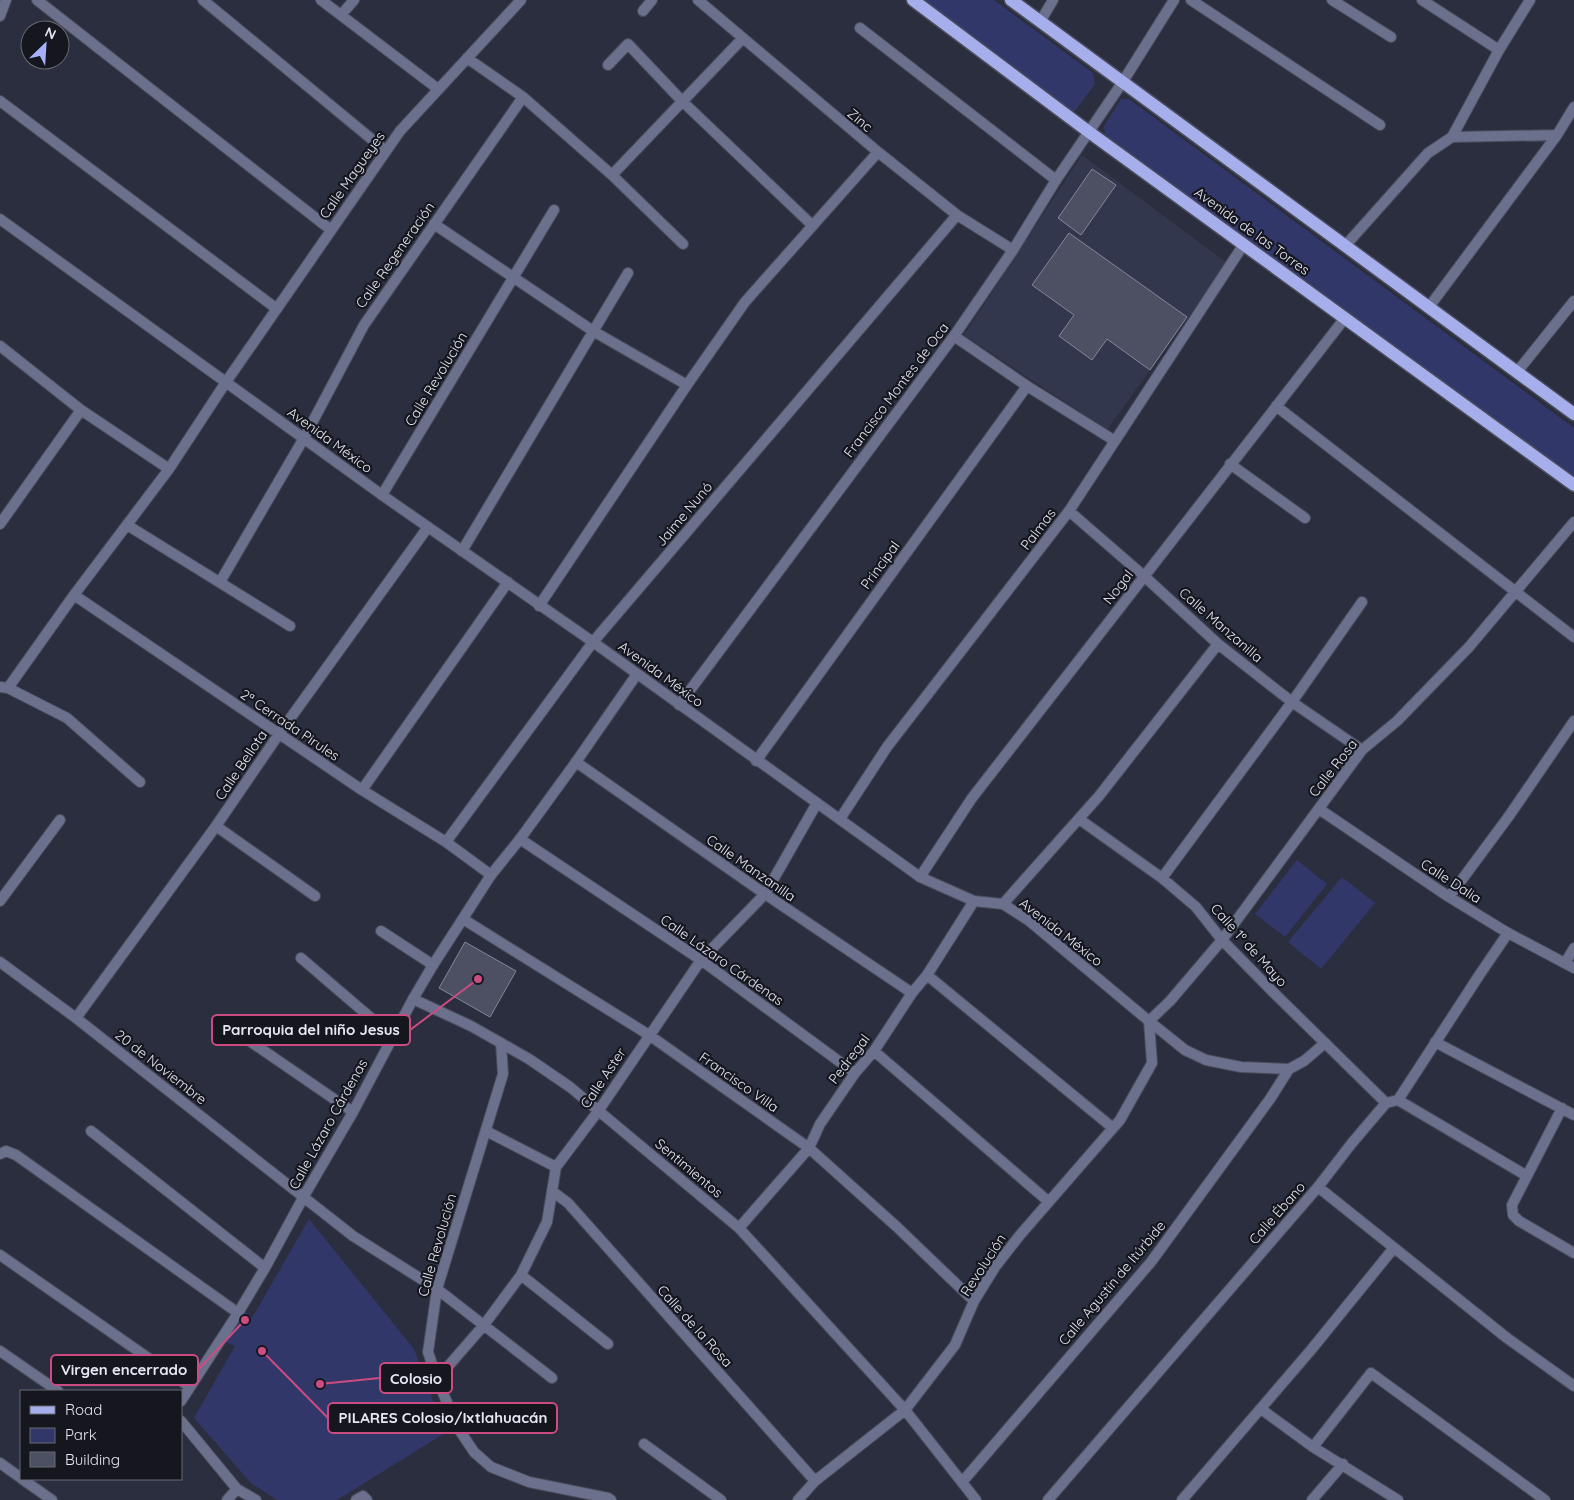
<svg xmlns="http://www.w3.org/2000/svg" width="1574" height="1500" font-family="Quicksand,sans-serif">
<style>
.built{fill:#33374e}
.green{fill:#323769}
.building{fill:#4d5063;stroke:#84879c}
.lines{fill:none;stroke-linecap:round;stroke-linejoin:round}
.minor-casing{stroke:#494c5b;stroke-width:12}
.tertiary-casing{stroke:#494c5b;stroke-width:12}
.primary-casing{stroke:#494c5b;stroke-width:15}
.minor{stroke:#6b708d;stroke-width:10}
.tertiary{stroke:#6b708d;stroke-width:10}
.primary{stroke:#a6afeb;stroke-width:12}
.labels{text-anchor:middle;stroke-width:4.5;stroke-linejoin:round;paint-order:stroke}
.street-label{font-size:14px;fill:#e5e7f3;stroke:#15161e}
.leader{fill:none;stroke:#cb4c81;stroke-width:2}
.callout-dot{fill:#cb4c81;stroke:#15161e;stroke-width:2}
.callout{fill:#15161e;stroke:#cb4c81;stroke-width:2}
.callout-label{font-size:15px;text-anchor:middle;font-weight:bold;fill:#e5e7f3}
</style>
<rect width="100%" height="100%" fill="#2b2e3e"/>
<!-- built -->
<path class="built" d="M1082 155 1227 263 1107 430 964 335Z"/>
<!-- green -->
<path class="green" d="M921 0H994L1093 73 1095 84 1075 111 1067 109Z
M1121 99H1129L1574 428V481L1105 135 1104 126Z
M1297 860 1327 884 1285 937 1255 914Z
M1342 877 1375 903 1321 969 1288 942Z
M309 1219 414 1349 445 1433 337 1500H277L251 1483 194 1418 235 1346 223 1341 242 1309 252 1318Z"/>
<!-- building -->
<path class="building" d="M1092 169 1116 185 1081 235 1058 218Z
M1069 233 1187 317 1150 370 1107 339 1092 360 1059 336 1074 315 1032 285Z
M465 942 516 971 490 1017 439 988Z"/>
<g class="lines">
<!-- minor casing -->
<g class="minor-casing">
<path id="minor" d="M37 0 331 230
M203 0 386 151
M321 0 438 89
M698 0 878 152 957 215 1013 250
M1191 0 1380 125
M1332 0 1391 37
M1422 0 1499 50
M643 11 652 0
M341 15 354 0
M0 16 6 0
M1040 22 1053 0
M860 28 1056 180
M467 58 523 97 612 175 683 244
M608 65 628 44 682 101 812 225
M0 101 277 309
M1452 137 1557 135
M612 175 743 38
M434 224 593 331 687 385
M1345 246 1428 153 1452 137 1499 50 1530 0
M1429 307 1557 135 1574 107
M954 336 1027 386 1115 441
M0 346 81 410 169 469
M1517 372 1574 301
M1276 406 1574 637
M1230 464 1305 518
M382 495 554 210
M1069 511 1144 576 1218 644 1292 702 1362 750
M0 524 81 410
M127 525 290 626
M462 551 628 273
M220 582 304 438 364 325 523 97
M74 595 362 790 446 842 491 875
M539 606 687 385 745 302 878 152
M0 687 8 688 67 718 140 782
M8 688 74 595 169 469 226 382 400 131 521 0
M756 761 1027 386
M576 762 765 894 912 993
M362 790 508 582
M1319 809 1449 897 1508 933
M840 819 887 747 1069 511 1244 244
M1079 819 1162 878 1196 907 1222 940 1273 992 1325 1043
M216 826 315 896
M520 839 701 960 855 1073
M446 842 593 642 957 215
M920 877 972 798 1345 318
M1162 878 1292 702 1362 602
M1449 897 1509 816 1574 721
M0 901 60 820
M1003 904 1099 796 1218 644
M463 919 649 1035 809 1148 897 1227 974 1301
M381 931 433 965
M301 958 392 1036
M0 962 76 1018 353 1236 437 1289 552 1378
M1565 963 1574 948
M927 975 1113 1128
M76 1018 216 826 279 734 428 527
M219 1020 353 1112
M1435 1042 1574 1115
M501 1043 529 1059 570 1087 739 1228 905 1410 976 1500
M874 1051 1049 1202
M1398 1100 1527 1176 1512 1205 1513 1215 1519 1221 1574 1253
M91 1131 265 1268
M486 1131 556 1167
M0 1154 6 1151 16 1155 238 1313
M1527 1176 1562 1108
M1318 1187 1507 1338 1574 1386
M552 1191 568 1203 815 1481
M739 1228 809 1148 820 1124 855 1073 874 1051 912 993 927 975 974 901
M0 1255 190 1387
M521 1275 608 1344
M0 1351 58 1391
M437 1379 484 1325 521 1275 547 1222 556 1167 599 1110 701 960 765 894 817 803
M181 1401 238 1313 265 1268 304 1196 353 1112 413 999
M1261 1409 1313 1447 1398 1500
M181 1421 237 1489 256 1500
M644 1444 721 1500
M1313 1447 1371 1373 1545 1500
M0 1463 21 1478
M22 1479 52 1500
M963 1481 1151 1262 1270 1099 1289 1069
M227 1500 237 1489
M356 1500 363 1496 367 1500
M798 1500 815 1481 905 1410 955 1345 974 1301 995 1267 1020 1235 1120 1120 1152 1063 1149 1021 1170 1001 1222 940 1362 750 1397 721 1469 647 1574 522
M1048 1500 1318 1187 1352 1143 1386 1103
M1182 1500 1311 1350 1393 1249
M1312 1500 1343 1464"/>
</g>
<!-- tertiary casing -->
<g class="tertiary-casing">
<path id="tertiary" d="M0 219 382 495 593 642 920 877 974 901 1003 904 1028 920 1149 1021 1185 1050 1206 1060 1241 1067 1289 1069 1304 1061 1325 1043 1386 1103 1398 1100 1480 974 1508 933 1574 968
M679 705 954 336 1013 250 1056 180 1122 83 1174 0
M611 1500 608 1498 529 1482 491 1467 474 1452 458 1428 437 1379 428 1352 437 1289 503 1074 501 1043 471 1026 413 999 433 965 491 875 520 839 576 762 637 674"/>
</g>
<!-- primary casing -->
<g class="primary-casing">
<path id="primary" d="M913 0 1089 132 1574 485
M1011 0 1574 414"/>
</g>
<!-- minor -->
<use href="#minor" class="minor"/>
<!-- tertiary -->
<use href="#tertiary" class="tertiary"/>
<!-- primary -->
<use href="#primary" class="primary"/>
</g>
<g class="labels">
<!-- street labels -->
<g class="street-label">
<text transform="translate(860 120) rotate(40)" y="5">Zinc</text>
<text transform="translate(352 175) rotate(-55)" y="5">Calle Magueyes</text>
<text transform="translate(1252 231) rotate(36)" y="5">Avenida de las Torres</text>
<text transform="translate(395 255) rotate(-55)" y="5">Calle Regeneración</text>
<text transform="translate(436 379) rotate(-59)" y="5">Calle Revolución</text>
<text transform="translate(896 390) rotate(-53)" y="5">Francisco Montes de Oca</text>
<text transform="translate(330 440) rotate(36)" y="5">Avenida México</text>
<text transform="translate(684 514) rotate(-50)" y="5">Jaime Nunó</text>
<text transform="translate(1038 529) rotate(-53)" y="5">Palmas</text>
<text transform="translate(880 565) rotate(-54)" y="5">Principal</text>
<text transform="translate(1118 587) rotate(-52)" y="5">Nogal</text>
<text transform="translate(1221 625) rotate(41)" y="5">Calle Manzanilla</text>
<text transform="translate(661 674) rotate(36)" y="5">Avenida México</text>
<text transform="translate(290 725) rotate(34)" y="5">2ª Cerrada Pirules</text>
<text transform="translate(241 765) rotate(-56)" y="5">Calle Bellota</text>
<text transform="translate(1333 768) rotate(-52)" y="5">Calle Rosa</text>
<text transform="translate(751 868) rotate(35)" y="5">Calle Manzanilla</text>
<text transform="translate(1451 881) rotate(33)" y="5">Calle Dalia</text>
<text transform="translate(1061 932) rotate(38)" y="5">Avenida México</text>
<text transform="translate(1249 945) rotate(48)" y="5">Calle 1º de Mayo</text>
<text transform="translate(722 960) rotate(35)" y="5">Calle Lázaro Cárdenas</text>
<text transform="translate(849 1059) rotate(-53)" y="5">Pedregal</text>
<text transform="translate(161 1067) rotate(38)" y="5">20 de Noviembre</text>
<text transform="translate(603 1078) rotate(-56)" y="5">Calle Aster</text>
<text transform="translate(739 1082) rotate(35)" y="5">Francisco Villa</text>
<text transform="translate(328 1124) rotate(-61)" y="5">Calle Lázaro Cárdenas</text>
<text transform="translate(689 1168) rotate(40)" y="5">Sentimientos</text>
<text transform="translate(1277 1213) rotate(-49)" y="5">Calle Ébano</text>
<text transform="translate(437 1245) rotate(-74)" y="5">Calle Revolución</text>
<text transform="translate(983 1265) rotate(-57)" y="5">Revolución</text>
<text transform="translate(1112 1283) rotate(-50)" y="5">Calle Agustín de Itúrbide</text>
<text transform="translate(695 1326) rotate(48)" y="5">Calle de la Rosa</text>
</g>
</g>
<!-- callouts -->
<path class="leader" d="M478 979L410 1030M245 1320L198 1370M320 1384L380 1378M262 1351L328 1418"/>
<g class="callout-dot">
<circle cx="478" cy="979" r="5"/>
<circle cx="245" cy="1320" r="5"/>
<circle cx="320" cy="1384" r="5"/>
<circle cx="262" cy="1351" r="5"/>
</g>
<g class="callout">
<rect x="212" y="1015" width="198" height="30" rx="5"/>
<rect x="51" y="1355" width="147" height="30" rx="5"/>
<rect x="380" y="1363" width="72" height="30" rx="5"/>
<rect x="328" y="1403" width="229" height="30" rx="5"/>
</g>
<g class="callout-label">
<text x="311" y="1035">Parroquia del niño Jesus</text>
<text x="124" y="1375">Virgen encerrado</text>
<text x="416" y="1384">Colosio</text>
<text x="443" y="1423">PILARES Colosio/Ixtlahuacán</text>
</g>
<!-- legend -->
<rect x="20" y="1390" width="162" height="90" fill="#15161e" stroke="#686a73"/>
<rect x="30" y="1406" width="25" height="8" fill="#a6afeb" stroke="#686a73"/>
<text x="65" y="1415" font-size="15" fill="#e5e7f3">Road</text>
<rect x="30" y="1428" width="25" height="15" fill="#323769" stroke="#686a73"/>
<text x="65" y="1440" font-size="15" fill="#e5e7f3">Park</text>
<rect x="30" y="1452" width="25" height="15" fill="#4d5063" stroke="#686a73"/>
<text x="65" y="1465" font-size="15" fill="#e5e7f3">Building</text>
<!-- north arrow -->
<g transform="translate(45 45) rotate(25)"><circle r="24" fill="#15161e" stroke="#686a73"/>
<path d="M0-4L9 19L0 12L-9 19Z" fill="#a6b1fc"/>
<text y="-8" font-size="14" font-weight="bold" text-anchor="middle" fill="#e5e7f3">N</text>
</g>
</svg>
